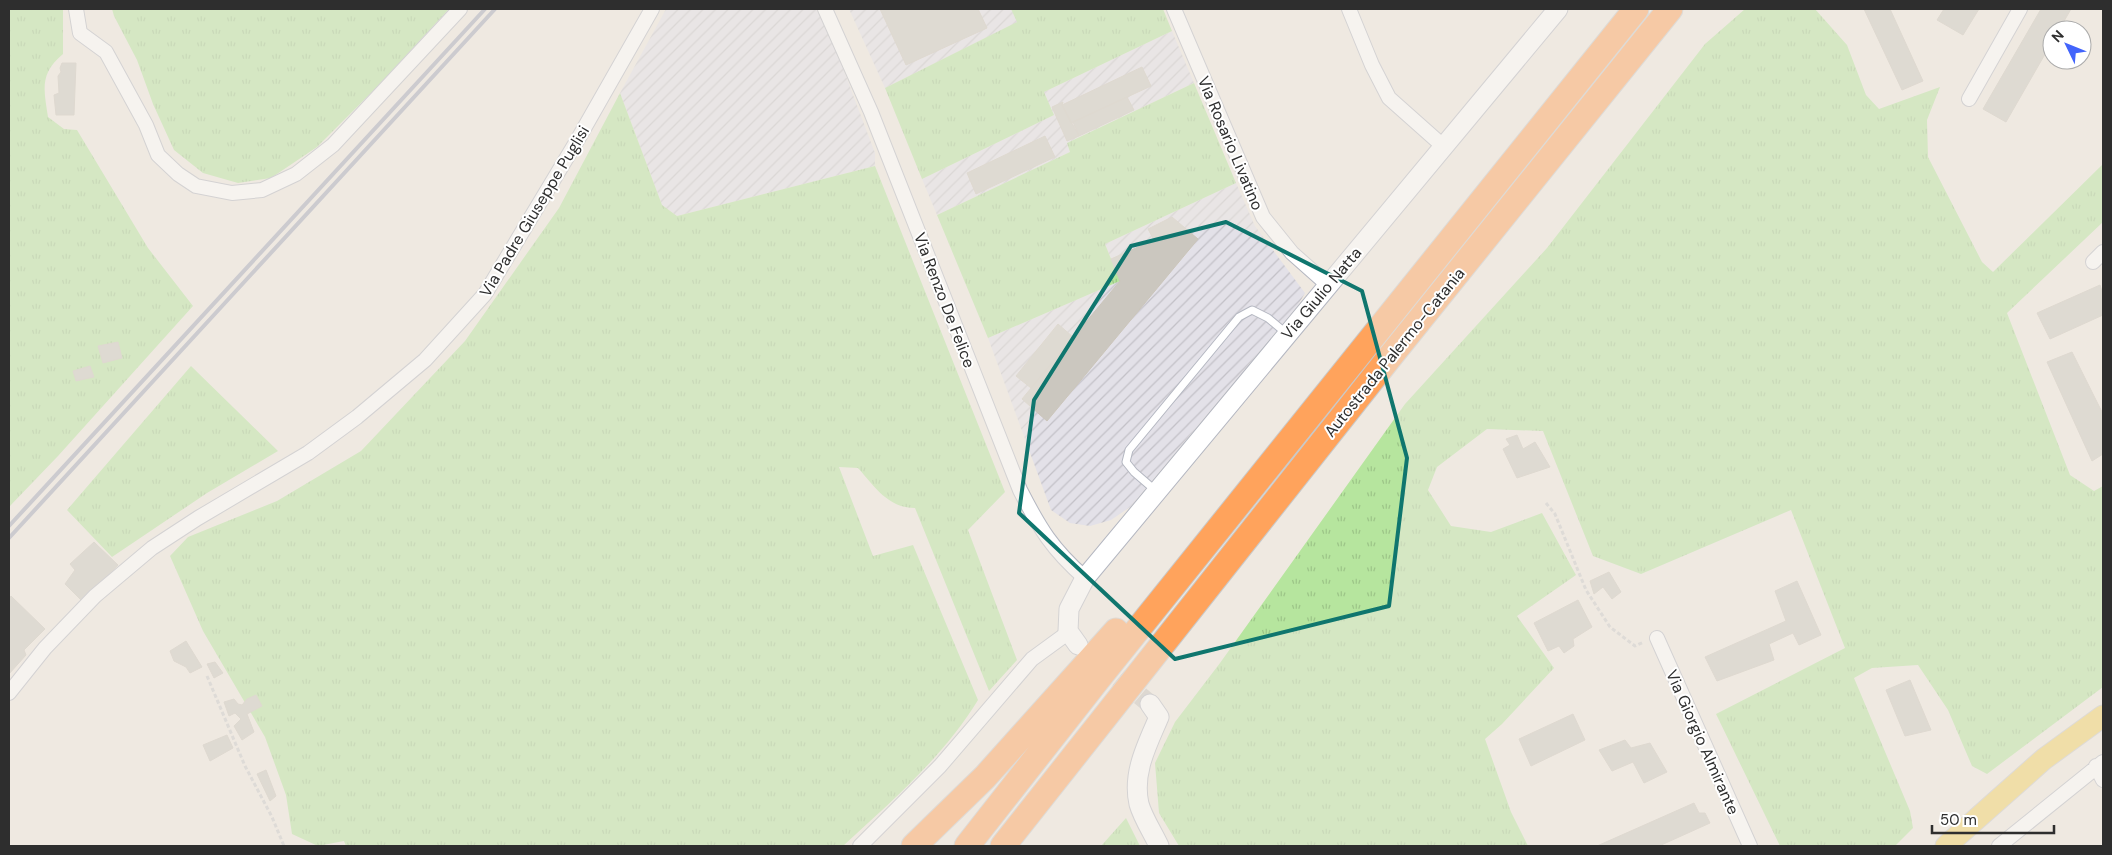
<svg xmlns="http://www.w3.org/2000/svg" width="2112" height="855" font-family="'DM Sans',sans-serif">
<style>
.industrial{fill:url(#industrial-furrows)}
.grass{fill:url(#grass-tufts)}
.building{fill:#cbc7bf;stroke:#cbc5ba}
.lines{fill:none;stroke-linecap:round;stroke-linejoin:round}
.secondary-tunnel{stroke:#c8c4bd;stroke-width:19;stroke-dasharray:19 9;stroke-linecap:butt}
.lane-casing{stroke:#b4b7c1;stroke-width:9}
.street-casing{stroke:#b4b7c1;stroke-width:16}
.secondary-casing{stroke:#b4b7c1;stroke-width:21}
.primary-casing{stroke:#c9c9c9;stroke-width:23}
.highway-casing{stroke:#c9c9c9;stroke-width:27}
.path{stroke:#c9c9c9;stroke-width:3;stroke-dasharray:4 2.5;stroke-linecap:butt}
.lane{stroke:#fff;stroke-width:7}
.street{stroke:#fff;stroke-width:14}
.secondary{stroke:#fff;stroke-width:19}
.primary{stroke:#f2d163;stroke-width:21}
.highway{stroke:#ffa35c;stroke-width:25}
.rail{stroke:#a3a6b8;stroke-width:4}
.marked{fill:none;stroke:#0f766e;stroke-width:4;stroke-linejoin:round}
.labels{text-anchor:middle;stroke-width:4;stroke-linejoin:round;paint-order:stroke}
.street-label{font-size:16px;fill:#2e2e2e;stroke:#fff}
</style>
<defs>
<pattern id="industrial-furrows" width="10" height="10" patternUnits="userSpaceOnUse" patternTransform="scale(1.25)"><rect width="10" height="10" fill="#e3e1e8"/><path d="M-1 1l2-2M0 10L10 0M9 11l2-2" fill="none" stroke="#c3c1c7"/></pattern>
<pattern id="grass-tufts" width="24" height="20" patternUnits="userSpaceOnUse" patternTransform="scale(1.25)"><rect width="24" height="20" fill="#b6e59e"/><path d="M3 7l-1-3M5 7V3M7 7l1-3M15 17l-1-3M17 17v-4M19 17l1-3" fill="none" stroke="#9dc588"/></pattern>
</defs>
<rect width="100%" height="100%" fill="#efe9e1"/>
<!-- industrial -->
<path class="industrial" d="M666 9H816L835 47 875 153V166L677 216 662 205 620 93Z
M849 9H1011L1018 22 885 88Z
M1172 31 1194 83 1067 143 1070 152 937 215 922 179 1054 115 1044 92Z
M1236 183 1255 226 1305 293 1298 305 1130 507 1111 520 1090 526 1070 523 1051 510 988 338 1120 281 1105 244Z"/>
<!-- grass -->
<path class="grass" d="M9 9H63V54C39 74 44 90 48 117L64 129 77 130 148 248 193 306 58 456 9 507Z
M112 9H449L376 88 317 147 271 178 238 183 203 173 174 150 153 104 137 60 114 16Z
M1011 9H1163L1172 31 1044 92 1054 115 922 179 885 88 1017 22Z
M1745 9H1815L1847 45 1866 95 1879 109 1940 87 1927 120 1928 157 1982 262 1993 272 2103 164V222L2007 313 2070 475 2094 491 2103 486V687L1987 774 1972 766 1948 710 1918 665 1872 668 1854 678 1910 811 1913 828 1895 846H1780L1716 714 1845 648 1791 510 1641 574 1593 556 1543 431 1487 429 1437 467 1428 490 1451 526 1491 532 1542 513 1576 575 1517 616 1554 668 1502 724 1485 739 1511 812 1528 846H1179L1159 813 1155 763 1175 722 1220 663 1405 404 1547 248 1705 44Z
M1194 83 1236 183 1105 244 1120 281 988 338 937 215 1070 152 1067 143Z
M620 93 662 205 677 216 875 166 1005 492 968 530 1017 660 989 691 915 508C888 508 875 487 858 468L839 467 873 556 913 545 978 700C944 756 891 802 843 846H346L344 841 318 846 292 834 286 795 265 737 203 631 170 556 188 537 277 501 361 451 465 341 559 208Z
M191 366 278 451 207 493 112 557 67 510Z
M1126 818 1140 846H1101Z"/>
<!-- building -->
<path class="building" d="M880 9H978L987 28 906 65Z
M1864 9H1890L1923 81 1902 90Z
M1944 9H1979L1963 35 1937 20Z
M2041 9H2071L2059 30H2052V42L2006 122 1983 109Z
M62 63H76L74 115H56L54 95 59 93 58 76 61 72 60 68Z
M1142 67 1151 86 1071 123 1062 105Z
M1127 97 1134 110 1079 136 1073 122Z
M1063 102 1062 105 1079 136 1067 141 1052 107Z
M1045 136 1055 157 976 194 967 173Z
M1172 217 1198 239 1047 421 1022 399 1120 281 1111 259 1154 240 1148 229Z
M2100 285 2103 294V315L2050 339 2037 313Z
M1058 324 1073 337 1031 388 1016 376Z
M118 342 122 358 103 363 98 346Z
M2072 352 2103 414V454L2092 461 2047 362Z
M90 366 94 377 76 381 73 371Z
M1517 435 1523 449 1535 442 1550 467 1517 478 1503 449 1510 445 1506 439Z
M94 542 118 565 83 602 65 584 75 570 70 564Z
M1609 572 1621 592 1612 599 1603 587 1594 594 1590 581Z
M1797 581 1821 635 1799 645 1793 633 1769 644 1774 660 1717 681 1705 657 1786 621 1775 591Z
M11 596 45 629 24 650 26 655 9 674V599Z
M1578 600 1592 627 1573 639 1574 646 1564 653 1559 646 1548 651 1534 623Z
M186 641 202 667 190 673 186 667 174 661 170 651Z
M215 662 223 673 214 678 207 664Z
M1910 680 1931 730 1905 736 1886 690Z
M256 695 262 706 247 714 254 732 242 740 234 726 241 719 235 713 229 716 224 702 234 699 238 704 242 705 247 699Z
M1573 714 1585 740 1531 766 1519 739Z
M227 735 233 748 210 761 203 745Z
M1625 740 1631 748 1650 743 1667 772 1644 783 1633 762 1612 771 1599 750Z
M266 770 276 796 270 801 257 774Z
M1694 803 1699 813H1705L1710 823 1659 846H1597Z"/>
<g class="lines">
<!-- secondary-tunnel -->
<path class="secondary-tunnel" d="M1097 660 1150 704"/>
<!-- lane casing -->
<g class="lane-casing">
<path id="lane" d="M1156 491 1134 472 1126 462 1129 450 1239 317 1252 310 1268 318 1287 334"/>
</g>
<!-- street casing -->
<g class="street-casing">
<path id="street" d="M76 9 80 33 106 52 146 125 158 155 178 174 196 186 232 193 262 190 296 174 333 145 460 9
M825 9 871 112 1020 490C1040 529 1052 549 1085 578
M1174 9 1263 217 1292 253 1328 285
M1349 9 1372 65 1389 98 1443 146
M1969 99 2020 9
M2093 262 2103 252
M1657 638 1750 846
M9 693 45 648 95 596 152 548 198 518 308 453 357 417 425 360 485 294 578 139 652 9
M2096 766 2103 780
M860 846 940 766 1032 659 1069 632
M1999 846 2103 762"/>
</g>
<!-- secondary casing -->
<g class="secondary-casing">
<path id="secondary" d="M1078 645 1068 631 1069 609 1085 578 1558 9
M1150 704 1159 717C1147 745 1132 773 1139 804 1143 818 1153 833 1159 846"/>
</g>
<!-- primary casing -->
<g class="primary-casing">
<path id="primary" d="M1946 846 2044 759 2103 716"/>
</g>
<!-- highway casing -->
<g class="highway-casing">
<path id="highway" d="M914 846 985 777 1116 631
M967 846 1098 679 1636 9
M1003 846 1389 358 1670 9"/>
</g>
<!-- path -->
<path class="path" d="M1546 503 1555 514 1586 590 1610 627 1635 646 1644 642
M207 676 245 766 272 817 284 846"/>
<!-- lane -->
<use href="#lane" class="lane"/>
<!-- street -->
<use href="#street" class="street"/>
<!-- secondary -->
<use href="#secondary" class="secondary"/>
<!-- primary -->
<use href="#primary" class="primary"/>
<!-- highway -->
<use href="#highway" class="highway"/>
<!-- rail -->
<path class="rail" d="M9 526 485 9
M9 538 495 9"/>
</g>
<!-- marked area -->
<path d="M0 0H2112V855H0ZM1226 222 1362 291 1407 458 1389 606 1175 659 1019 513 1034 400 1131 246Z" fill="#efe9e1" fill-opacity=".55" fill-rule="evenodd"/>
<path class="marked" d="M1226 222 1362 291 1407 458 1389 606 1175 659 1019 513 1034 400 1131 246Z"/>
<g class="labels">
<!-- street labels -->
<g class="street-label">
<text transform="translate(1231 143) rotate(67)" y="6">Via Rosario Livatino</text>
<text transform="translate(534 211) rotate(-59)" y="6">Via Padre Giuseppe Puglisi</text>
<text transform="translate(1321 293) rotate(-50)" y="6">Via Giulio Natta</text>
<text transform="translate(945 300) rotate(69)" y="6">Via Renzo De Felice</text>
<text transform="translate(1394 352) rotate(-51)" y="6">Autostrada Palermo-Catania</text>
<text transform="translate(1703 742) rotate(66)" y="6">Via Giorgio Almirante</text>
</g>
</g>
<!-- border -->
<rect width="2112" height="855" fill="none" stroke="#2e2e2e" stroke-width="20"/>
<!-- north arrow -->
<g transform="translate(2067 45) rotate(313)"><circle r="24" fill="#ffffff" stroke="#ababab"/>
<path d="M0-4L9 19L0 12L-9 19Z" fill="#4264fb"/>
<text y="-8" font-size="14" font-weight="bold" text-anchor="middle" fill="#2e2e2e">N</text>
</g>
<!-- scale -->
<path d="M1932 825v8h122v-8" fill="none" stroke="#2e2e2e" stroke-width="2.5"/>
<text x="1940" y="825" font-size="15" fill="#2e2e2e" stroke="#ffffff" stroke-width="4" paint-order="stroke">50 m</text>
</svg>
